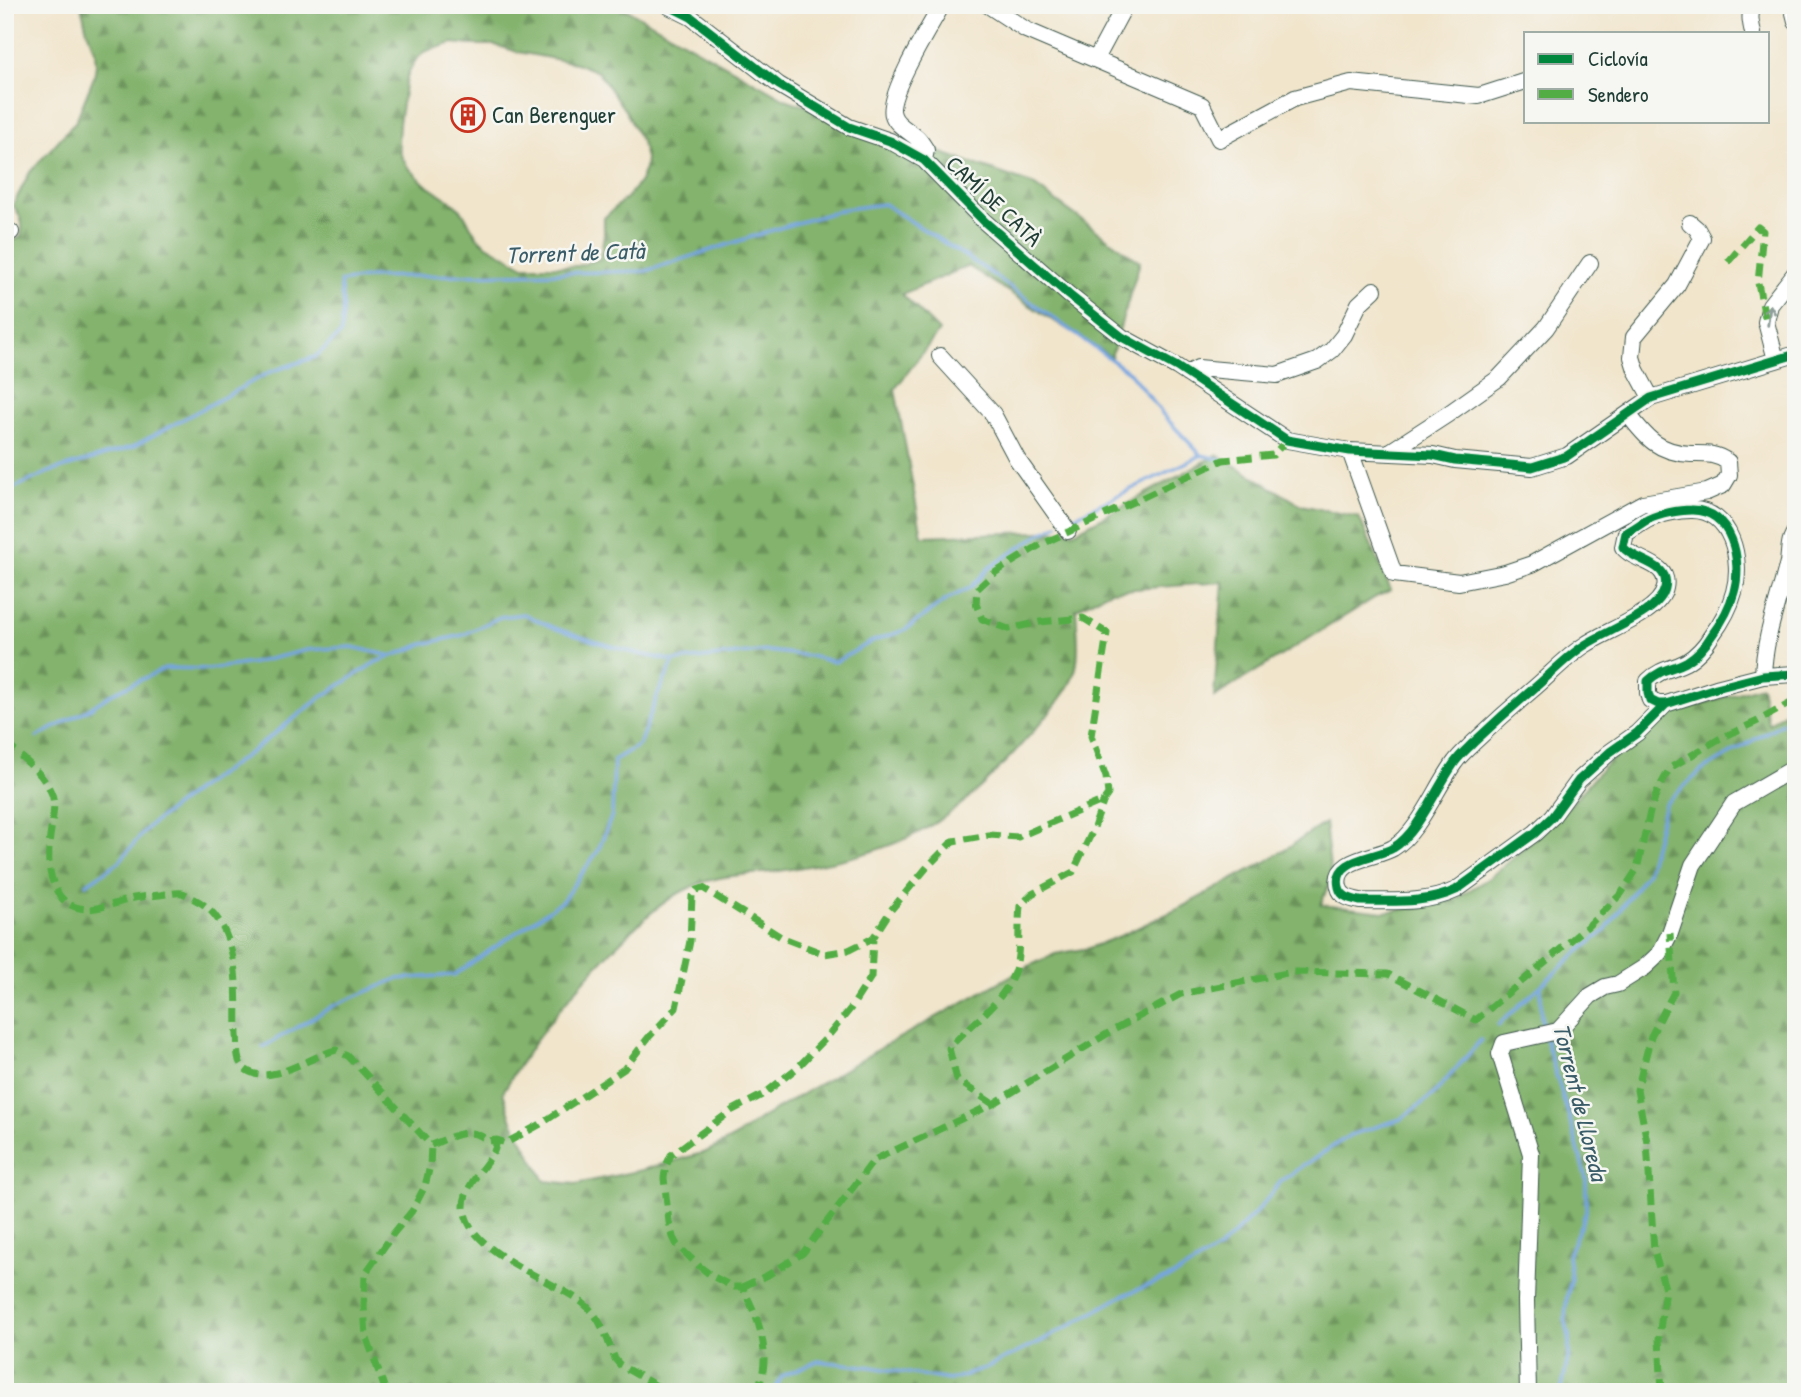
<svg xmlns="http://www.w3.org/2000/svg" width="1801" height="1397" font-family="'Patrick Hand',sans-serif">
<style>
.forest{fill:url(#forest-firs);stroke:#517850;stroke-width:2;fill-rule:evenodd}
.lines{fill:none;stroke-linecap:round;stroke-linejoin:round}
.stream{stroke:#76a5e0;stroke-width:3.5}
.minor-casing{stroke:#3e564b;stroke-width:18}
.minor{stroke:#fff;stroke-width:16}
.quiet{stroke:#52ad45;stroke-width:7;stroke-dasharray:14 7;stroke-linecap:butt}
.cycleway-casing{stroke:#f6f6f2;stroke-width:13}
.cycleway{stroke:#00873e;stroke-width:9}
.oneway{stroke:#8f9e9a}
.labels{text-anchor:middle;stroke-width:5;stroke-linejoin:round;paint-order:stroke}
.poi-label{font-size:23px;fill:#1f3d34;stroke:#f6f6f2;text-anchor:start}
.street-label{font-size:23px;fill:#1f3d34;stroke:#f6f6f2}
.water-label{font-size:24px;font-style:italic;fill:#395c68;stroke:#f6f6f2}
</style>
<defs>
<pattern id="forest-firs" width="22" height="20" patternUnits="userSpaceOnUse" patternTransform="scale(1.75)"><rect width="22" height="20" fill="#83b36d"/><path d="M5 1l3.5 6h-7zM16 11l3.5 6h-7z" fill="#6b935a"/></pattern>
</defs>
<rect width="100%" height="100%" fill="#f6f6f2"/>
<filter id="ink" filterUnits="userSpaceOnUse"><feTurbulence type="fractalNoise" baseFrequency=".0143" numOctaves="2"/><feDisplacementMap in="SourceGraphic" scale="14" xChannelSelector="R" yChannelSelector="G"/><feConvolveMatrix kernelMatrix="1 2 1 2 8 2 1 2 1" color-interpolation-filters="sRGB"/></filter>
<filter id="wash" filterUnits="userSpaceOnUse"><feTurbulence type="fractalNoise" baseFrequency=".00686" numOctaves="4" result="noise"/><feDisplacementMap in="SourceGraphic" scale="28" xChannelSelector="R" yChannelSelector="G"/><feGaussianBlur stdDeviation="1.57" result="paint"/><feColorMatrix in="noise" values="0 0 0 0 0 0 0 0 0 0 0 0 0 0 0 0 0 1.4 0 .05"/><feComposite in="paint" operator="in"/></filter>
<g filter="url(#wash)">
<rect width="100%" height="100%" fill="#f1e5cc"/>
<!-- forest -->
<path class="forest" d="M81 5H619L785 99 1032 184 1140 262 1111 357 968 266 902 294 939 331 895 389 922 536 1068 531 1073 533 1217 455 1301 505 1359 517 1391 590 1376 597 1214 697 1223 582 1110 591 1076 609C1077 628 1081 660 1073 677 1063 700 1038 726 1021 745 996 772 967 804 935 823 890 852 832 863 779 871 742 876 717 873 681 892 657 905 636 926 616 946 573 990 533 1039 503 1092L512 1121 545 1181 576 1184 642 1170 706 1152 735 1137 763 1117 879 1049 1025 968 1055 954 1089 948 1120 936 1180 908 1269 860 1325 823 1331 877 1321 905 1384 912 1429 906 1457 898 1489 878 1514 857 1572 803 1602 768 1640 736 1676 712 1761 686 1768 724 1796 705V1392H5V245L21 237C24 223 21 216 13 205L30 172 76 121 94 77 96 65 95 51 87 31ZM453 43 471 45H495L518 52 576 63 598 72 626 112 641 141 646 158 645 169 640 181 629 195 604 218V235L600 259 577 266H524L487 245 477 237 462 211 452 202 425 184 407 166 401 155 398 142 399 123 405 85 409 72 415 61 424 52Z"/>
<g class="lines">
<!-- stream -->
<path class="stream" d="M5 492 49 472 132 447 270 372 315 357 341 334 343 306 340 282 371 277 646 271 776 229 845 209 884 204 985 269 1130 373 1165 417 1201 455 1223 460
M1065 521 1200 456
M37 737 89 709 113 693 166 668 209 669 253 663 307 650 352 647 392 656
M86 884 119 862 148 827 196 790 251 752 320 698 376 662 424 644 463 635 500 617 524 614 554 628 594 641 635 653 674 661 768 651 810 656 835 662 871 642 905 630 946 600 971 587 989 568 1040 534 1058 525
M1541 986V1017L1544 1030
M1498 1025 1571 958 1605 931 1647 872 1665 804 1701 771 1796 715
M1545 1038 1575 1137 1586 1179V1212L1568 1255 1571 1280 1567 1296 1565 1318 1569 1336V1353L1561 1392
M263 1047 333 1006 397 979 454 975 562 901 598 851 612 815 614 760 639 745 658 694 674 661
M774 1392 782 1376 818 1361 872 1367 949 1380 981 1370 1044 1340 1124 1295 1175 1275 1219 1249 1259 1209 1282 1180 1350 1135 1401 1119 1433 1095 1481 1040"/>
</g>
</g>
<g filter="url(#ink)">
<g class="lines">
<!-- minor casing -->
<g class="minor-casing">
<path id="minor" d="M667 5 691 17 779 85 849 127 890 141 924 160 985 222 1069 295 1122 337 1177 367 1287 440 1350 451 1433 455 1455 460 1532 467 1567 456 1651 398 1796 354
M988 5 1026 30 1202 105 1219 139 1295 98 1351 83 1479 96 1526 81
M1792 5 1796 21
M1753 33C1751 23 1748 14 1754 5
M1096 59 1125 5
M924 160 926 150C923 146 921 141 916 137 908 130 896 125 893 115 886 97 931 24 942 5
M5 234 11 232
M940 356 993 414 1017 459 1068 531
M1776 360 1766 322 1770 305 1796 272
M1187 374 1198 368 1277 375 1317 361 1332 350 1344 335 1359 304 1374 290
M1651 398 1636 370 1632 357 1634 337 1677 285 1702 238 1697 229 1690 223
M1350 451 1394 574 1459 582 1505 573 1532 564 1643 503 1707 492 1723 485 1729 475 1728 462C1715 453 1706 454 1691 454 1659 453 1646 438 1628 414
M1388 453 1448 414 1499 378 1546 328 1590 263
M1763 676C1764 637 1779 600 1788 562 1790 551 1788 540 1796 531
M1666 704 1637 733 1610 752 1579 780 1552 817 1535 833 1456 890C1427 904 1391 901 1360 901 1351 899 1341 897 1339 887 1332 858 1377 858 1393 848 1419 833 1437 786 1455 762 1460 755 1467 749 1473 743 1492 725 1512 707 1532 690 1550 675 1566 657 1585 645 1605 631 1660 613 1665 588 1671 562 1634 562 1623 547L1626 533C1634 529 1641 523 1649 519 1660 514 1678 510 1691 510 1732 509 1743 561 1734 592 1730 607 1721 623 1712 635 1706 645 1696 656 1686 662 1671 670 1662 668 1648 681V693L1650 700 1658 704H1666L1716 688 1763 676 1796 674
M1528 1392 1526 1301 1531 1154 1500 1054 1504 1043 1558 1031 1590 996 1605 987 1618 984 1645 967 1660 953 1670 933 1693 865 1734 803 1796 767"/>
</g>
<!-- minor -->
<use href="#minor" class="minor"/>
<!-- quiet -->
<path class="quiet" d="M1728 262 1758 227 1763 231 1758 283 1766 322
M5 742C21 758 42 771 51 792 56 802 53 814 52 824 48 847 45 875 60 896 79 920 110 904 134 898 144 896 155 896 166 894 171 894 177 892 182 893 186 894 192 898 196 900 206 905 213 912 219 921 240 955 236 997 237 1035 238 1042 237 1050 238 1056 239 1065 246 1072 255 1074 279 1080 312 1056 336 1050L348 1056 359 1067 431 1145
M993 1104 957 1080 949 1048C973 1021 1010 999 1017 962 1020 947 1018 923 1020 906L1032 894 1073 872 1093 830 1104 800
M497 1140C496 1145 495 1151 492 1155 482 1170 464 1187 464 1206 465 1252 554 1280 584 1304 602 1318 607 1340 615 1359L620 1365 667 1392
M431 1145C451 1138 469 1124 488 1141L497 1140 506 1143 539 1125 624 1069 648 1038 676 1008 690 941 692 896 697 890 703 888 781 937 824 954 849 950 873 938 891 910 928 866 953 841 989 835 1018 837 1104 800 1108 794 1106 777 1091 736 1107 633 1083 618 1040 622 1008 629 982 619 976 604 977 589 996 572 1040 545 1223 460 1273 455 1287 440
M742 1287 768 1275 803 1253 874 1160 993 1104 1110 1032 1181 994 1292 972 1388 974 1476 1020 1589 925 1621 894 1637 869 1650 812 1657 792 1670 768 1719 739 1758 721 1796 700
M386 1392 366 1336 364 1307 365 1274 393 1234 412 1211 425 1186 430 1166 431 1145
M756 1392C774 1357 759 1318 742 1287H733L712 1276 699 1266 677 1245 673 1237 669 1222 664 1178 666 1166 671 1155 682 1147 731 1111 764 1094 798 1067 829 1035 851 1008 871 977 873 938
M1662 1392 1659 1339 1665 1288 1654 1251 1647 1142 1637 1090 1651 1036 1674 992 1670 933"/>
<!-- cycleway casing -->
<g class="cycleway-casing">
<path id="cycleway" d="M667 5 691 17 779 85 849 127 890 141 924 160 985 222 1069 295 1122 337 1177 367 1287 440 1350 451 1433 455 1455 460 1532 467 1567 456 1651 398 1796 354
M1666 704 1637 733 1610 752 1579 780 1552 817 1535 833 1456 890C1427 904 1391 901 1360 901 1351 899 1341 897 1339 887 1332 858 1377 858 1393 848 1419 833 1437 786 1455 762 1460 755 1467 749 1473 743 1492 725 1512 707 1532 690 1550 675 1566 657 1585 645 1605 631 1660 613 1665 588 1671 562 1634 562 1623 547L1626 533C1634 529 1641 523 1649 519 1660 514 1678 510 1691 510 1732 509 1743 561 1734 592 1730 607 1721 623 1712 635 1706 645 1696 656 1686 662 1671 670 1662 668 1648 681V693L1650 700 1658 704H1666L1716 688 1763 676 1796 674"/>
</g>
<!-- cycleway -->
<use href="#cycleway" class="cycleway"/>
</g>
<!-- one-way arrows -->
<defs><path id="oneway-shaft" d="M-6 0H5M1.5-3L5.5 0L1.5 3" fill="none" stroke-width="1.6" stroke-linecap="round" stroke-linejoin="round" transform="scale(1.75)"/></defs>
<use class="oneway" href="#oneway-shaft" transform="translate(1769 315) rotate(-83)"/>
</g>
<!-- icons -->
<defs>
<g id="building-ring" transform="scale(1.75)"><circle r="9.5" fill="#f6f6f2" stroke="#c8321e" stroke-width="1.5"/><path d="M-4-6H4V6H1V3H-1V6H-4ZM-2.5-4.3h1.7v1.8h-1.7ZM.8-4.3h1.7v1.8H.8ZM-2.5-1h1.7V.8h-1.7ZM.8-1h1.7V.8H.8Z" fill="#c8321e"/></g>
</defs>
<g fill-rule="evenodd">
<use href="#building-ring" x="468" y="115"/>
</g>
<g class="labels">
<!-- poi labels -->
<g class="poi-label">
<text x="492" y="123">Can Berenguer</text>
</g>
<!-- street labels -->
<g class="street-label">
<text transform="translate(994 201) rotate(43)" y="8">CAMÍ DE CATÀ</text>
</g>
<!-- water labels -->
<g class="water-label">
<text transform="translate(575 253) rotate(-2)" y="8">Torrent de Catà</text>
<text transform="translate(1580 1102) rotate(76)" y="8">Torrent de Lloreda</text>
</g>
</g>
<!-- margin -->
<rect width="1801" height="1397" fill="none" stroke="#f6f6f2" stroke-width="28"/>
<!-- legend -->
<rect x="1524" y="32" width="245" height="91" fill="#f6f6f2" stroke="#a0aca6" stroke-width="2"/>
<rect x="1538" y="54" width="35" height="10" fill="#00873e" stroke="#a0aca6" stroke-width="2"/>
<text x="1588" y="66" font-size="21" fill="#1f3d34">Ciclovía</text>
<rect x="1538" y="89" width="35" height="10" fill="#52ad45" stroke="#a0aca6" stroke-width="2"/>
<text x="1588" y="102" font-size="21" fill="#1f3d34">Sendero</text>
</svg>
